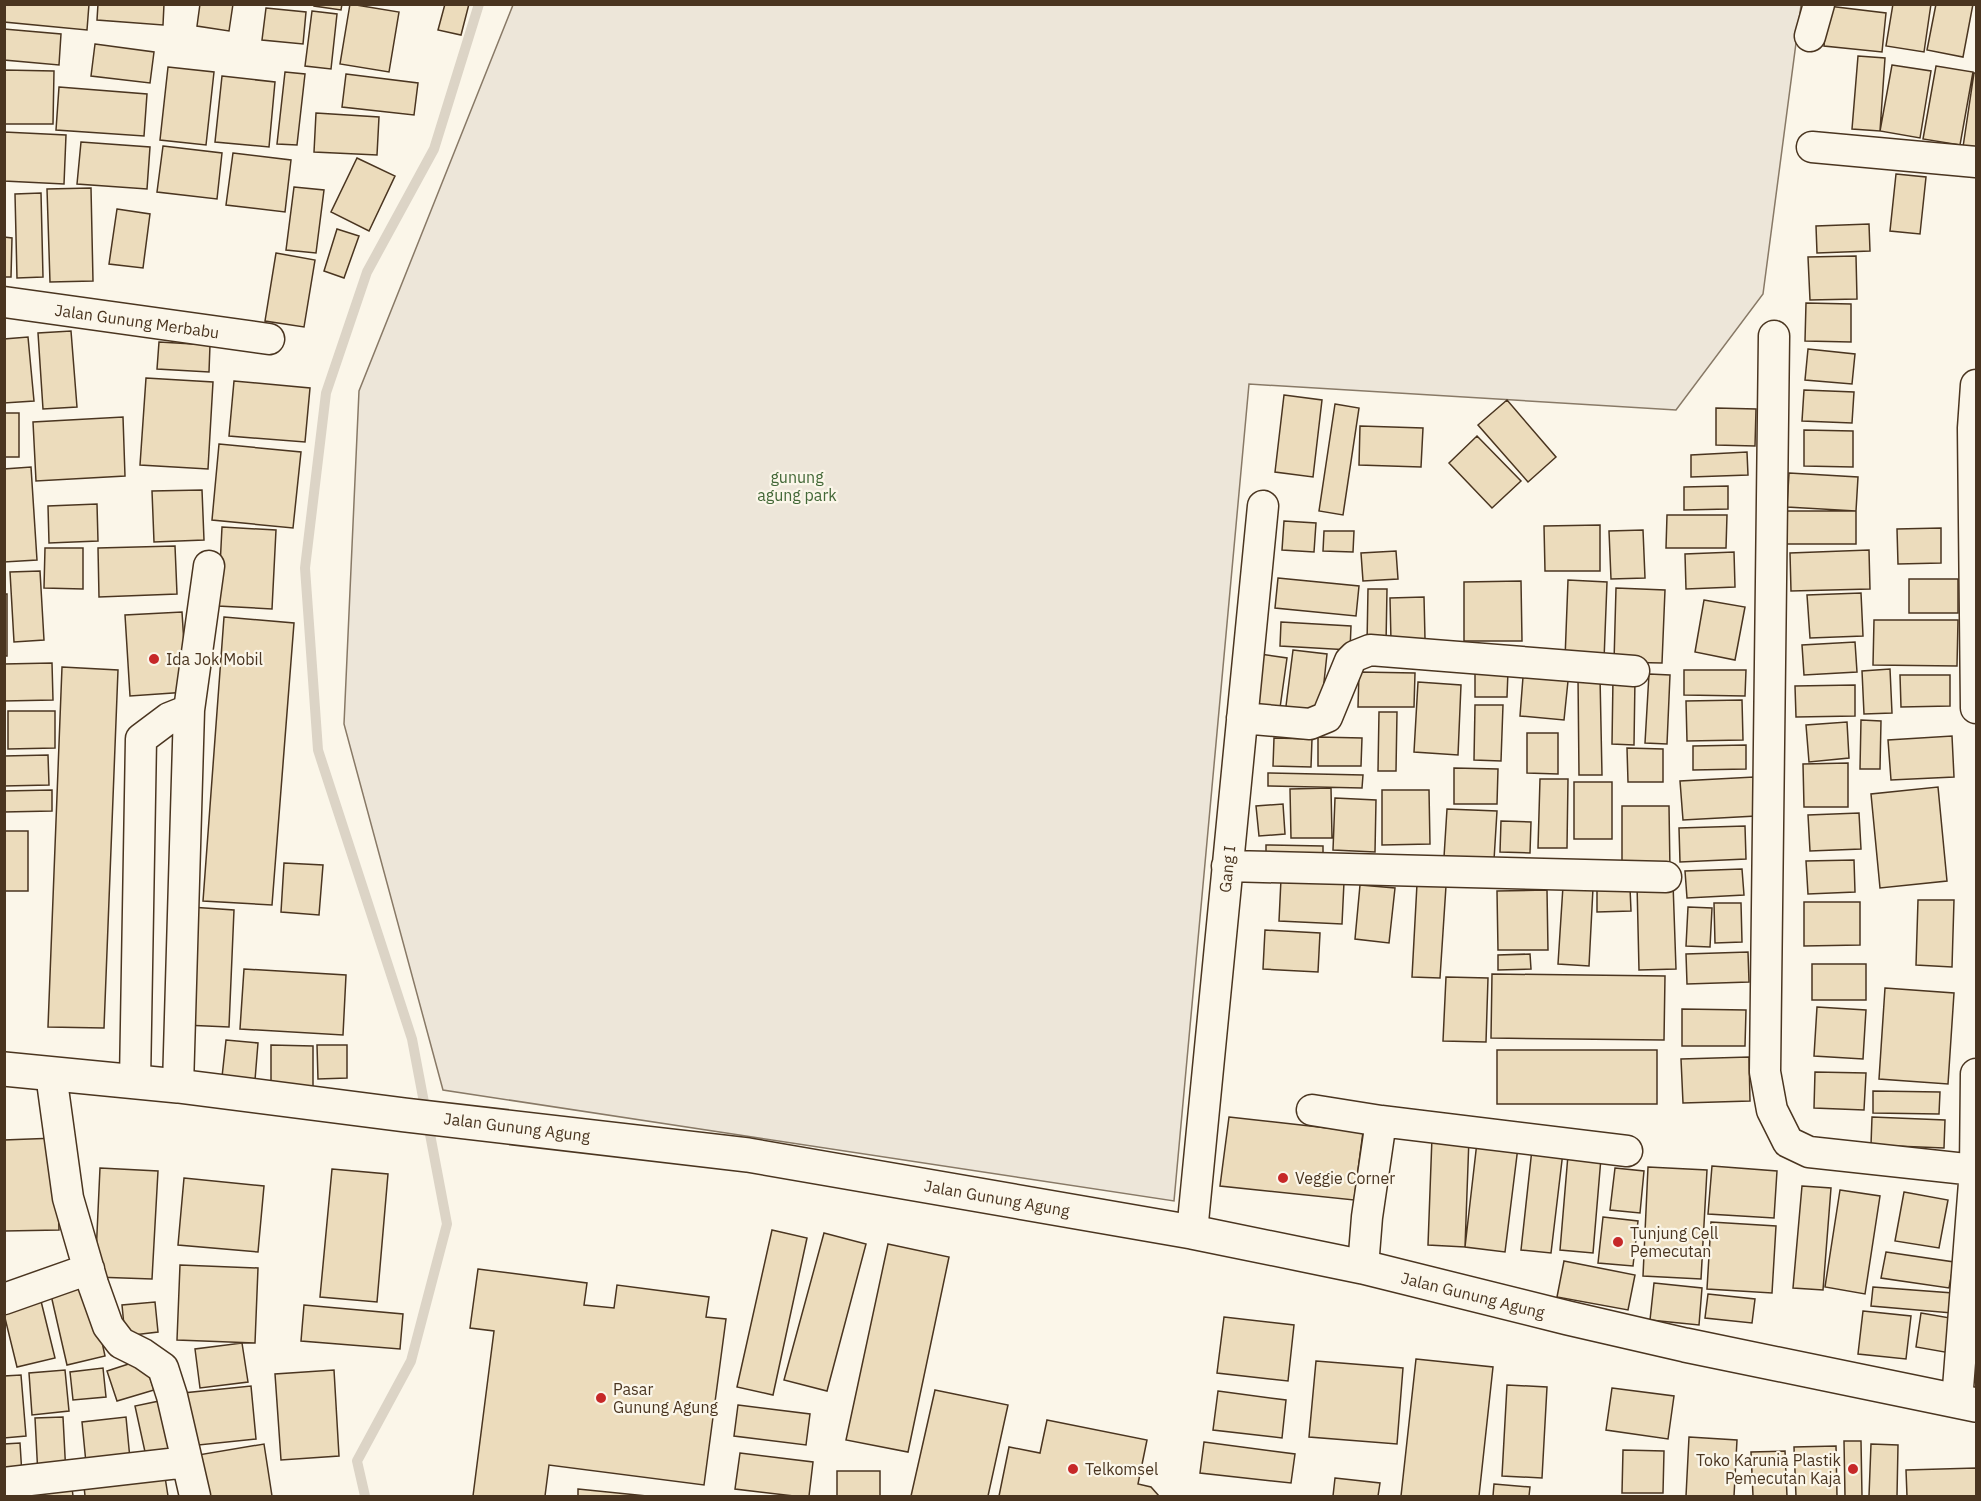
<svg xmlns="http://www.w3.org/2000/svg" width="1981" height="1501" font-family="'IBM Plex Sans',sans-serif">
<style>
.green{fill:#ede6d9;stroke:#887966;stroke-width:1.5}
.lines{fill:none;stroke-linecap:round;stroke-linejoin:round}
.stream{stroke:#dcd4c6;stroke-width:10}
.building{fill:#ecdcbc;stroke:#4a3520;stroke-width:1.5}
.minor-casing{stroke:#4a3520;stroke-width:33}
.secondary-casing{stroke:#4a3520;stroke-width:36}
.minor{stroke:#fbf6e9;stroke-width:30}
.secondary{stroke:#fbf6e9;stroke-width:33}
.poi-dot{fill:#c62828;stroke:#fbf6e9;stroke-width:2}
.labels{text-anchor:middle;stroke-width:4.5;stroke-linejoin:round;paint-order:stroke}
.street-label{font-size:16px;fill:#4a3520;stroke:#fbf6e9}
.park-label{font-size:16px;fill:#436837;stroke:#fbf6e9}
.poi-label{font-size:16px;fill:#4a3520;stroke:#fbf6e9;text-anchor:start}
</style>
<rect width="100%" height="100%" fill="#fbf6e9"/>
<!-- green -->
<path class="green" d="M513 5H1801L1763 294 1676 410 1249 384 1174 1201 443 1090 344 724 359 391Z"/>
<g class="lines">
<!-- stream -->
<path class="stream" d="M365 1496 357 1461 411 1361 447 1224 412 1039 318 750 305 568 326 393 367 272 434 149 479 4"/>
</g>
<!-- building -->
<path class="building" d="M4 4H89L87 30 4 22Z
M98 4H164L163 25 97 20Z
M200 4H233L229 31 197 26Z
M314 4H342L341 10 314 6Z
M350 4 399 12 389 72 340 64Z
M445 4H469L461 35 438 30Z
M1893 4H1931L1924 52 1886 46Z
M1936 4H1973L1963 57 1927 50Z
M1828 6 1886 13 1882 52 1824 46Z
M266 8 306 12 303 44 262 40Z
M312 11 337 14 331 69 305 66Z
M4 29 61 34 59 65 4 60Z
M95 44 154 52 150 83 91 76Z
M1858 56 1885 58 1880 131 1852 129Z
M1892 65 1931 71 1920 138 1880 131Z
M1936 66 1973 72 1960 145 1923 139Z
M168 67 214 72 206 145 160 140Z
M4 70 54 71 53 124H4Z
M285 72 305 74 297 145 277 144Z
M1974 73H1976V149L1963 147Z
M346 74 418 83 414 115 342 107Z
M222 76 275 82 269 147 215 142Z
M59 87 147 94 144 136 56 130Z
M316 113 379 117 377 155 314 152Z
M4 132 66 135 64 184 4 181Z
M81 142 150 147 147 189 77 184Z
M163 146 222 153 217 199 157 192Z
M233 153 291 160 285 212 226 205Z
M357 158 395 176 369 231 331 212Z
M1896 174 1926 177 1920 234 1890 231Z
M294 187 324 190 316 253 286 250Z
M91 188 93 281 50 282 47 189Z
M41 193 43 277 17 278 15 194Z
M117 209 150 214 143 268 109 264Z
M1869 224 1870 251 1817 253 1816 226Z
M337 229 359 236 344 278 324 271Z
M4 237 12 238 11 277H4Z
M276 253 315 260 304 327 265 321Z
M1856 256 1857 299 1810 300 1808 257Z
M1806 303 1851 304V342L1805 341Z
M71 331 77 407 43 409 38 333Z
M28 337 34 401 4 403V339Z
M159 342 210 345 209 372 157 369Z
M1808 349 1855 354 1852 384 1805 380Z
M146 378 213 382 208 469 140 465Z
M234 381 310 388 305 442 229 436Z
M1804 390 1854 392 1852 423 1802 421Z
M1284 395 1322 400 1313 477 1275 472Z
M1507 400 1556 457 1528 482 1478 425Z
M1335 404 1359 408 1343 515 1319 511Z
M1716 408 1756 409 1755 446 1716 445Z
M4 413H19V457H4Z
M123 417 125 476 36 481 33 422Z
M1360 426 1423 428 1421 467 1359 465Z
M1804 430 1853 431V467L1804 466Z
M1477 436 1521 481 1492 508 1449 463Z
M219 444 301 452 293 528 212 520Z
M1747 452 1748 475 1691 477V455Z
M31 467 37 560 4 562V469Z
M1789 473 1858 477 1856 511 1787 507Z
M1728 486V509L1684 510V487Z
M202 490 204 540 154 542 152 491Z
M97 504 98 541 49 543 48 506Z
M1783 511H1856V544H1783Z
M1667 515H1727L1726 548H1666Z
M1284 521 1316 523 1314 552 1282 550Z
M1600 525V571H1545L1544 526Z
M222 527 276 530 272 609 218 606Z
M1941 528V563L1898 564 1897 529Z
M1643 530 1645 578 1611 579 1609 531Z
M1324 531H1354L1353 552 1323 551Z
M175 546 177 594 99 597 98 548Z
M45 548H83V589L44 588Z
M1869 550 1870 589 1791 591 1790 553Z
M1396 551 1398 579 1363 581 1361 553Z
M1734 552 1735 587 1686 589 1685 554Z
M40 571 44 640 14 642 10 572Z
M1278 578 1359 586 1356 616 1275 608Z
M1909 579H1958V613H1909Z
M1568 580 1607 582 1604 660 1565 659Z
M1521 581 1522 641H1464V582Z
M1616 588 1665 590 1662 663 1614 662Z
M1368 589H1387L1386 644H1367Z
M1861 593 1863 636 1810 638 1807 595Z
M4 594H7V656H4Z
M1424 597 1425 639 1391 641 1390 598Z
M1704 600 1745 607 1735 660 1695 652Z
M182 612 187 692 130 696 125 615Z
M224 617 294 623 272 905 203 901Z
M1874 620H1958L1957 666 1873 665Z
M1281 622 1351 626 1350 650 1280 646Z
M1855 642 1857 672 1804 675 1802 645Z
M1293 650 1327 654 1320 719 1285 714Z
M1260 654 1287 658 1279 715 1253 712Z
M52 663 53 700 4 701V664Z
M62 667 118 670 104 1028 48 1027Z
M1890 669 1892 713 1864 714 1862 671Z
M1684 670H1746L1745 696 1684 695Z
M1475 671H1508L1507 697H1475Z
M1359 672 1415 673 1414 707H1358Z
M1649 674 1670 675 1667 744 1645 743Z
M1900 675H1950V706L1901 707Z
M1523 677 1568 681 1564 720 1520 716Z
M1578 677H1600L1602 775H1579Z
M1613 678H1635L1634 745 1612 744Z
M1418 682 1461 685 1458 755 1414 752Z
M1855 685V716L1796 717 1795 686Z
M1742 700 1743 740 1687 741 1686 701Z
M1475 705H1503L1501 761 1474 760Z
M8 711H55V748L8 749Z
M1379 712H1397L1396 771H1378Z
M1861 720 1881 721 1880 769H1860Z
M1847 722 1849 758 1809 762 1806 725Z
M1527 733H1558V774L1527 773Z
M1952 736 1954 777 1891 780 1888 740Z
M1318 737 1362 738 1361 766H1318Z
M1274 738 1312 739 1311 767 1273 766Z
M1746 745V769L1693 770V746Z
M1627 748 1663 749V782H1628Z
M48 755 49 785 4 786V756Z
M1848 763V807H1804L1803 764Z
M1454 768 1498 769 1497 804H1454Z
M1268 773 1363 775 1362 788 1268 786Z
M1754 777 1756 816 1683 820 1680 781Z
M1540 779H1568L1567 848H1538Z
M1574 782H1612V839H1574Z
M1938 787 1947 881 1880 888 1871 794Z
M1331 788 1332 838H1291L1290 789Z
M52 790V811L4 812V791Z
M1382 790H1429L1430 844 1382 845Z
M1335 798 1376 800 1375 852 1333 850Z
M1283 804 1285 834 1259 836 1256 806Z
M1622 806H1669L1670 871H1622Z
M1447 809 1497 811 1494 860 1444 857Z
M1859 813 1861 849 1810 851 1808 815Z
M1501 821 1531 822 1530 853 1500 852Z
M1745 826 1746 859 1680 862 1679 828Z
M4 831H28V891H4Z
M1266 845 1323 846V862L1266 861Z
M1854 860 1855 892 1808 894 1806 861Z
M284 863 323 865 319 915 281 912Z
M1742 869 1744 895 1687 898 1685 871Z
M1281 879 1344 882 1342 924 1279 921Z
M1673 883 1676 969 1639 970 1637 884Z
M1417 884 1446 886 1440 978 1412 977Z
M1360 885 1395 888 1389 943 1355 939Z
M1563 886 1593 888 1589 966 1558 964Z
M1630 888 1631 911 1597 912V889Z
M1547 890 1548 950H1498L1497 891Z
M1918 900H1954L1952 967 1916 965Z
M1804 902H1860V945L1804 946Z
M1714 903H1741L1742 942 1715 943Z
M190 907 234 910 229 1027 184 1025Z
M1688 907 1712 908 1710 947 1686 946Z
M1265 930 1320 933 1318 972 1263 969Z
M4 933H5V1025H4Z
M1748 952 1749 982 1687 984 1686 954Z
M1530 954 1531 969 1498 970V955Z
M1812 964H1866V1000H1812Z
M244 969 346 975 343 1035 240 1029Z
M1492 974 1665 976 1664 1040 1491 1038Z
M1446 977 1488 978 1486 1042 1443 1041Z
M1885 988 1954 993 1948 1084 1879 1079Z
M1817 1007 1866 1010 1863 1059 1814 1056Z
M1682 1009 1746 1010 1745 1046H1682Z
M226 1040 258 1043 255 1080 222 1077Z
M271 1045 313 1046V1091H271Z
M317 1045H347V1078L318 1079Z
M1497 1050H1657V1104H1497Z
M1749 1057 1750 1101 1683 1103 1681 1059Z
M1815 1072 1866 1073 1864 1110 1814 1108Z
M1873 1091 1940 1092 1939 1114 1873 1113Z
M1229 1117 1363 1132 1354 1200 1220 1186Z
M1872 1117 1945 1120 1944 1148 1871 1145Z
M1432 1137 1469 1138 1465 1247 1428 1245Z
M56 1138 59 1230 5 1231 4 1140Z
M1477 1142 1518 1147 1505 1252 1465 1247Z
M1532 1149 1563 1152 1551 1253 1521 1250Z
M1568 1155 1601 1158 1593 1253 1560 1250Z
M1712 1166 1777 1171 1774 1218 1708 1214Z
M1648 1167 1707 1170 1701 1279 1643 1276Z
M100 1168 158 1171 152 1279 95 1277Z
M1615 1168 1644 1171 1640 1213 1610 1210Z
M332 1169 388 1174 377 1302 320 1297Z
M184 1178 264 1186 258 1252 178 1245Z
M1802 1186 1831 1188 1823 1290 1793 1288Z
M1840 1190 1880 1196 1865 1294 1825 1287Z
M1904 1192 1948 1200 1939 1248 1895 1241Z
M1603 1217 1638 1221 1633 1266 1598 1263Z
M1711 1222 1776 1226 1772 1293 1707 1289Z
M772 1230 807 1238 773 1395 737 1387Z
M824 1233 866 1244 827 1391 784 1380Z
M888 1244 949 1257 908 1452 846 1440Z
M1886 1252 1954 1262 1949 1288 1881 1278Z
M1564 1261 1635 1275 1628 1310 1557 1297Z
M180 1265 258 1268 255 1343 177 1340Z
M478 1269 587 1283 584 1305 614 1308 617 1285 709 1297 706 1317 726 1319 704 1485 549 1465 545 1496H473L494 1331 470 1328Z
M1654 1283 1702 1288 1699 1325 1650 1320Z
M90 1286 105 1356 67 1365 51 1295Z
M1873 1287 1953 1293 1952 1313 1871 1306Z
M1708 1294 1755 1299 1752 1323 1705 1318Z
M40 1297 55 1358 17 1367 4 1314V1305Z
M155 1302 158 1332 125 1336 122 1305Z
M304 1305 403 1314 400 1349 301 1341Z
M1863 1311 1911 1316 1906 1359 1858 1354Z
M1921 1313 1956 1319 1950 1353 1916 1347Z
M1224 1317 1294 1325 1288 1381 1217 1373Z
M242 1343 248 1382 200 1388 195 1349Z
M144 1359 154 1390 117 1401 107 1371Z
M1416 1359 1493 1367 1479 1496H1401Z
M1316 1361 1403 1368 1397 1444 1309 1437Z
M103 1368 106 1397 73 1400 70 1372Z
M65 1370 69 1411 32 1415 29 1373Z
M334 1370 339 1456 281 1460 275 1374Z
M21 1375 26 1436 4 1438V1376Z
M1507 1385 1547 1387 1542 1478 1502 1476Z
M251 1386 256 1439 189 1446 183 1393Z
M1612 1388 1674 1396 1668 1439 1606 1430Z
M935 1390 1008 1405 988 1496H911Z
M1218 1391 1286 1400 1282 1438 1213 1430Z
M164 1400 176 1456 147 1461 135 1406Z
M738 1405 810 1414 806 1445 734 1436Z
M63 1417 66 1475 38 1476 35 1418Z
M126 1417 130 1459 86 1463 82 1422Z
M1047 1420 1147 1440 1138 1484 1151 1487 1159 1496H999L1009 1447 1040 1453Z
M1689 1437 1737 1440 1734 1496H1686Z
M1844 1441H1861L1862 1496H1845Z
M1204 1442 1295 1454 1291 1483 1200 1473Z
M20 1443 22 1475 4 1476V1444Z
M264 1444 272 1496H198L192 1456Z
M1871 1444 1898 1445 1897 1496H1869Z
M1836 1446 1837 1496H1796L1794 1447Z
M1623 1450 1664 1451 1663 1493H1622Z
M1785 1451 1787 1496H1753L1751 1452Z
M740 1453 813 1462 809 1496H794L735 1489Z
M1976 1468V1496H1907L1906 1470Z
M837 1471H880V1496H837Z
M165 1477 168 1496H85L84 1486Z
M1335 1478 1380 1483 1378 1496H1333Z
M1494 1484 1530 1487 1529 1496H1493Z
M72 1488 73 1496H30V1493Z
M578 1489 647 1496H578Z"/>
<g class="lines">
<!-- minor casing -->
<g class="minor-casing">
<path id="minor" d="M1810 36 1819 4
M1812 147 1976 162
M4 302 269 339
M1774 336 1765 1072 1772 1110 1788 1142 1809 1152 1975 1170
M1976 385 1973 428 1976 708
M1242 718 1310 724 1327 717 1350 661 1355 656 1370 650 1634 671
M1227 866 1666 877
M51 1074 68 1198 93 1284 108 1326 121 1343 143 1354 163 1368 172 1396 195 1496
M135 1082 141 739 169 718 189 710
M178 1086 189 710 209 566
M1312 1110 1381 1121 1627 1151
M1192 1232 1263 506
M1363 1267 1367 1217 1381 1121
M4 1299 89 1269
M1957 1401 1975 1170 1976 1074
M4 1483 187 1462"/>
</g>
<!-- secondary casing -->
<g class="secondary-casing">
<path id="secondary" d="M4 1069 178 1086 405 1115 748 1155 1192 1232 1363 1267 1568 1318 1685 1345 1976 1405"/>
</g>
<!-- minor -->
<use href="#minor" class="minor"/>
<!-- secondary -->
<use href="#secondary" class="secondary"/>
</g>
<!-- markers -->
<g class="poi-dot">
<circle cx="154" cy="659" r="6"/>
<circle cx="1283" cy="1178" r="6"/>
<circle cx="1618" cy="1242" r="6"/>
<circle cx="601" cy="1398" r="6"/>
<circle cx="1073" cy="1469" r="6"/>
<circle cx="1853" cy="1469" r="6"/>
</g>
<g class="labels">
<!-- street labels -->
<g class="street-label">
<text transform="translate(137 321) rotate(8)" y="6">Jalan Gunung Merbabu</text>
<text transform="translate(1227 869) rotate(-84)" y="6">Gang I</text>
<text transform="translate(517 1127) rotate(7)" y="6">Jalan Gunung Agung</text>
<text transform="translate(997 1198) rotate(10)" y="6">Jalan Gunung Agung</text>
<text transform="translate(1473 1295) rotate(14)" y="6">Jalan Gunung Agung</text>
</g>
<!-- park labels -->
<g class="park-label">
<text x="797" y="483">gunung<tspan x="797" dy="18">agung park</tspan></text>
</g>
<!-- poi labels -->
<g class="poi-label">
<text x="166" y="665">Ida Jok Mobil</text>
<text x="1295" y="1184">Veggie Corner</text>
<text x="1630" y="1239">Tunjung Cell<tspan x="1630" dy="18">Pemecutan</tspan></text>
<text x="613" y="1395">Pasar<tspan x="613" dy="18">Gunung Agung</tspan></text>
<text x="1841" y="1466" text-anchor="end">Toko Karunia Plastik<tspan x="1841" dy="18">Pemecutan Kaja</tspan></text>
<text x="1085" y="1475">Telkomsel</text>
</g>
</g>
<!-- border -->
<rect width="1981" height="1501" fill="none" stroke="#4a3520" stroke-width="12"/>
</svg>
